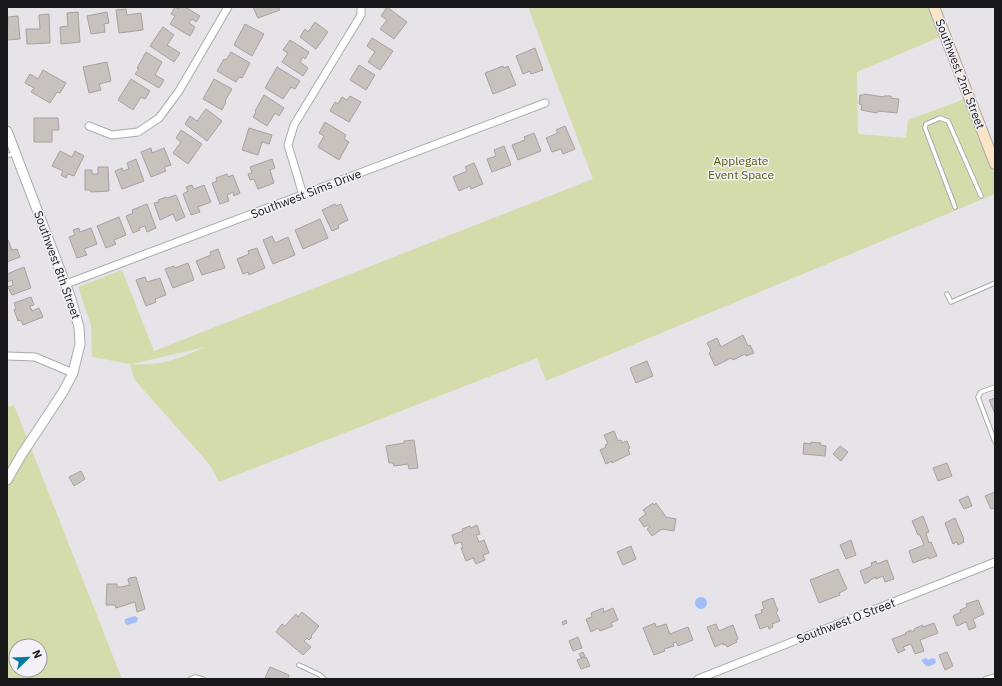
<svg xmlns="http://www.w3.org/2000/svg" width="1002" height="686" font-family="'IBM Plex Sans',sans-serif">
<style>
.green{fill:#d4dcab;fill-rule:evenodd}
.water{fill:#a1befa}
.building{fill:#c8c2bf;stroke:#a7a19e}
.lines{fill:none;stroke-linecap:round;stroke-linejoin:round}
.service-casing{stroke:#acaaaf;stroke-width:5.5}
.minor-casing{stroke:#acaaaf;stroke-width:9}
.tertiary-casing{stroke:#acaaaf;stroke-width:11}
.secondary-casing{stroke:#acaaaf;stroke-width:12}
.service{stroke:#fff;stroke-width:3.5}
.minor{stroke:#fff;stroke-width:7}
.tertiary{stroke:#fff;stroke-width:9}
.secondary{stroke:#fbe5c4;stroke-width:10}
.labels{text-anchor:middle;stroke-width:3;stroke-linejoin:round;paint-order:stroke}
.street-label{font-size:12px;fill:#181719;stroke:#f3f1f7}
.park-label{font-size:12px;fill:#545c0c;stroke:#f3f1f7}
</style>
<rect width="100%" height="100%" fill="#e6e4e9"/>
<!-- green -->
<path class="green" d="M528 7H929L940 37 857 72 858 134 906 138 908 120 965 99 995 176V194L546 381 537 358 219 482 210 465 134 379 130 364 92 357 91 325 78 287 122 270 154 351 593 179ZM205 347C182 358 157 367 132 364Z
M14 405 122 679H7V407ZM16 646H40V670H16Z"/>
<!-- water -->
<path class="water" d="M695 603a6 6 0 1 1 12 0a6 6 0 1 1-12 0Z
M135 616 138 618 137 622 127 625 125 623V619Z
M926 658 928 660 932 658 935 659 936 663 930 666H926L921 660Z"/>
<!-- building -->
<path class="building" d="M175 7 178 9 180 7H185L200 16 196 22 192 19 189 23 195 27 190 36 170 24 175 16 171 14Z
M253 7H278L280 10 258 18Z
M387 7 407 22 394 39 380 29 387 20 381 16Z
M126 9 127 15 141 13 143 30 119 33 116 10Z
M78 12 80 42 61 44 60 27 68 26 67 13Z
M107 12 109 23 104 24 105 32 91 34 87 16Z
M49 14 50 43 27 44 26 29H40L39 15Z
M18 16 20 39 7 40 8 17Z
M315 22 328 32 316 49 300 37 305 29 308 32Z
M245 24 264 34 252 56 234 45Z
M163 27 174 35 167 45 180 53 174 62 150 46Z
M372 38 393 51 380 70 368 62 375 52 367 46Z
M290 40 309 52 305 59 303 57 300 62 308 68 303 76 282 62 288 53 283 50Z
M535 48 543 70 531 74 530 71 523 74 516 56Z
M146 52 162 62 155 75 164 80 159 88 135 74 139 69 137 68Z
M231 52 250 63 242 78 239 77 236 82 217 71 224 59 226 60Z
M107 62 111 81 99 84 101 90 89 93 83 67Z
M359 65 375 75 366 90 350 80Z
M503 66 504 68 508 66 516 85 493 94 485 73Z
M277 67 300 81 295 89 291 87 283 99 265 88Z
M43 70 66 83 60 93 57 92 50 103 31 92 34 88 25 83 30 74 38 79Z
M131 79 150 91 145 99 141 97 133 110 118 100Z
M214 79 232 89 225 101 226 102 222 110 203 99Z
M864 94 884 97V96H891V98L899 99 897 113 878 111 877 113 861 110 862 105 859 104 860 95H864Z
M264 95 284 108 279 116 275 113 267 126 253 117 256 112 255 111Z
M350 96 361 102 349 122 330 111 335 102 338 104 342 97 347 100Z
M206 109 222 121 207 141 185 124 190 116 197 121Z
M34 118H58L59 130H52V142H34Z
M325 122 346 135 344 139 349 142 339 160 318 147 324 136 319 133Z
M565 126 575 149 563 154 561 149 552 152 546 138 558 133 556 130Z
M249 128 272 135 269 144 262 142 258 155 242 150Z
M181 130 202 144 188 164 173 153 181 142 176 138Z
M534 133 541 151 518 160 512 145 525 140 524 137Z
M504 146 511 165 492 172 487 159 496 156 494 150Z
M151 148 152 153 164 148 171 165 164 167 166 171 151 177 141 152Z
M60 151 72 157 75 151 84 156 74 176 68 174 66 178 61 175 63 171 52 166Z
M136 159 144 181 122 189 115 171 122 168 123 171 129 169 127 163Z
M272 159 275 168 270 170 274 183 258 189 254 179 250 180 248 174 252 173 250 167Z
M474 163 483 184 471 189 470 186 459 191 453 177 467 171 465 167Z
M98 167H108L109 191 91 192 90 190H85V170H92V174H98Z
M227 174 228 177 233 175 240 193 234 196 233 192 227 195 229 201 220 204 212 183 217 181 216 178Z
M192 185 194 189 204 185 211 202 198 207 200 212 191 215 183 194 188 191 186 187Z
M176 195 185 217 176 221 173 214 160 220 154 203 159 202 158 200 166 197 167 198Z
M147 204 156 228 147 232 145 226 139 228 140 230 133 233 126 216 133 213 132 210Z
M335 204 336 206 341 204 348 220 338 225 339 228 332 231 322 210Z
M119 217 126 235 114 240 116 244 106 248 97 226Z
M320 219 328 238 303 249 295 230Z
M79 228 80 232 91 228 97 244 84 249 87 255 77 258 69 237 75 235 73 230Z
M272 236 275 243 288 237 295 255 273 264 263 240Z
M7 240H8L12 250 17 249 20 257 7 262Z
M257 248 265 268 249 275 248 272 243 274 237 259 249 254 248 251Z
M218 249 225 268 202 275 196 261 211 255 210 252Z
M188 263 194 280 173 288 165 269 174 266 175 268Z
M24 267 31 288 12 295 8 287 13 285 12 280 7 282V274Z
M145 277 147 282 160 278 166 295 155 299 156 302 146 306 136 280Z
M31 297 34 305 30 306 32 311 39 308 43 317 23 325 21 320 18 321 14 310 16 309 14 303Z
M743 335 748 346 750 345 754 353 746 356 745 354 733 360 731 358 715 366 709 353 711 351 707 343 717 338 721 347Z
M647 361 653 376 636 383 630 368Z
M995 398V414L989 400Z
M614 431 618 441 621 440 622 443 627 441 630 448 628 449 630 454 612 463V461L606 464 600 450 606 447 605 445 608 444 604 435Z
M414 440 418 468 409 469 408 464 394 466 393 463H389L386 446 404 443V441Z
M811 442 821 443 820 445 826 446 825 456 803 454 804 443 811 444Z
M840 446 848 452 841 461 833 454Z
M947 463 952 476 938 481 933 468Z
M81 471 85 479 74 486 69 477Z
M995 492V510L994 508 991 509 985 496Z
M968 496 972 506 964 509 959 500Z
M653 503 654 505 656 503 666 517 676 519 674 531 662 529 652 536 647 529 650 527 648 525 644 527 639 519 646 514 643 510Z
M923 516 929 532 926 533 929 543 931 542 937 556 929 559V557L913 563 909 551 924 545 920 535H918L912 521Z
M955 518 964 539 963 540 964 542 958 545 957 542 953 544 945 523Z
M477 525 480 534 476 535 479 542 484 540 489 553 483 555 485 560 476 564 473 558 466 561 461 548H463L461 542 455 544 452 535 463 531 462 529 470 526 471 528Z
M851 540 856 555 846 559 840 545Z
M631 546 636 559 623 565 617 552Z
M887 560 894 579 885 582 883 576 876 579V577L870 580V581L865 584 860 571 872 566 871 563 876 561 877 564Z
M838 569 847 589 839 593 840 595 819 603 810 580Z
M136 577 145 609 137 612 135 602 116 608 115 605H106L107 584H117V587H121L130 585 128 580 129 578Z
M773 598 778 611 776 612 780 621 772 624 773 627 769 629 768 626 760 629 755 615 762 613 761 610 764 609 762 602Z
M978 600 984 614 973 619 976 627 969 630 966 622 957 626 953 616 961 612 960 610 967 607 966 604Z
M603 608 604 612 613 608 618 620 611 623 613 626 600 631 598 628 591 632 586 619 592 617 591 613Z
M302 612 319 626 311 636 312 637 309 640 307 638 304 641 311 647 303 655 276 632 282 624 285 626 296 614 298 617Z
M566 620 567 623 563 625 562 622Z
M655 623 656 627 666 624 670 634 688 627 693 640 678 646 676 642 673 643 674 646 664 649 665 651 654 655 643 628Z
M934 623 938 633 920 640 924 651 915 654 911 644 903 647 905 650 898 653 892 639 906 634 905 633 911 630V632L915 630 914 629 923 625V627Z
M716 624 719 631 733 625 738 639 736 640 737 642 727 647 725 644 723 645V643L715 647 707 627Z
M578 637 582 648 573 651 569 641Z
M583 652 585 656 581 658 579 654Z
M947 652 953 666 945 670 939 655Z
M586 657 590 666 581 669 577 660Z
M270 667 289 675 288 679 265 678Z"/>
<g class="lines">
<!-- service casing -->
<g class="service-casing">
<path id="service" d="M7 156 14 153
M955 207 925 128 926 124 940 118 948 121 981 196
M947 294 951 302 995 283
M995 387 981 392 978 397 995 442
M299 665 320 675 324 679
M190 679 195 677 203 679
M985 679 995 676"/>
</g>
<!-- minor casing -->
<g class="minor-casing">
<path id="minor" d="M89 126 112 135 138 132 159 118 179 91 228 7
M303 195 288 145 294 125 361 15V7
M66 284 545 103
M7 356 35 357 73 373
M698 679 995 562"/>
</g>
<!-- tertiary casing -->
<g class="tertiary-casing">
<path id="tertiary" d="M7 131 70 296 79 327 80 344 73 373 63 392 22 454 7 480"/>
</g>
<!-- secondary casing -->
<g class="secondary-casing">
<path id="secondary" d="M934 7 995 164"/>
</g>
<!-- service -->
<use href="#service" class="service"/>
<!-- minor -->
<use href="#minor" class="minor"/>
<!-- tertiary -->
<use href="#tertiary" class="tertiary"/>
<!-- secondary -->
<use href="#secondary" class="secondary"/>
</g>
<g class="labels">
<!-- street labels -->
<g class="street-label">
<text transform="translate(960 74) rotate(69)" y="4">Southwest 2nd Street</text>
<text transform="translate(306 194) rotate(-21)" y="4">Southwest Sims Drive</text>
<text transform="translate(57 265) rotate(70)" y="4">Southwest 8th Street</text>
<text transform="translate(846 621) rotate(-21)" y="4">Southwest O Street</text>
</g>
<!-- park labels -->
<g class="park-label">
<text x="741" y="165">Applegate<tspan x="741" dy="14">Event Space</tspan></text>
</g>
</g>
<!-- border -->
<rect width="1002" height="686" fill="none" stroke="#181719" stroke-width="16"/>
<!-- north arrow -->
<g transform="translate(28 658) rotate(67)"><circle r="19" fill="#f3f1f7" stroke="#9b9a9e"/>
<path d="M0-3L7 15L0 10L-7 15Z" fill="#007ca3"/>
<text y="-6" font-size="11" font-weight="bold" text-anchor="middle" fill="#181719">N</text>
</g>
</svg>
